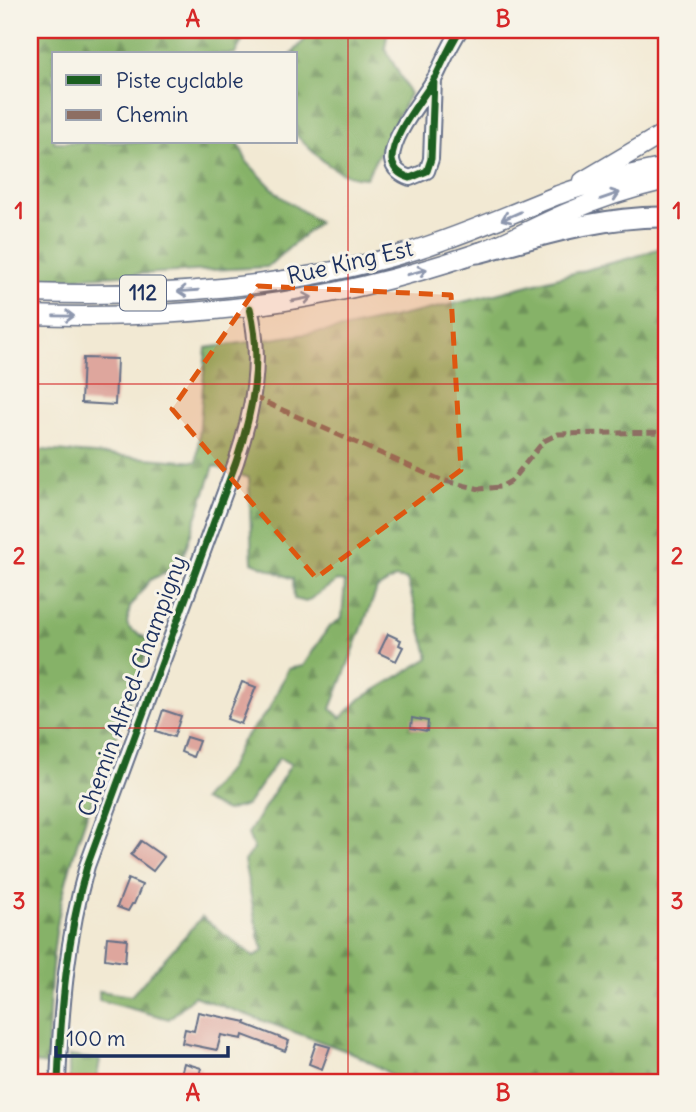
<svg xmlns="http://www.w3.org/2000/svg" width="696" height="1112" font-family="Delius,sans-serif">
<style>
.forest{fill:url(#forest-firs);stroke:#507063;stroke-width:2;fill-rule:evenodd}
.building{fill:#dea69d}
.lines{fill:none;stroke-linecap:round;stroke-linejoin:round}
.minor-casing{stroke:#667087;stroke-width:18}
.major-casing{stroke:#667087;stroke-width:21}
.highway-casing{stroke:#667087;stroke-width:23}
.minor{stroke:#fff;stroke-width:14}
.major{stroke:#fff;stroke-width:18}
.highway{stroke:#fff;stroke-width:19}
.quiet{stroke:#8d6e63;stroke-width:5;stroke-dasharray:10 5;stroke-linecap:butt}
.cycleway-casing{stroke:#f7f3e8;stroke-width:11}
.cycleway{stroke:#1b5e20;stroke-width:7}
.oneway{stroke:#8d97ae}
.marked{fill:#de5710;fill-opacity:0.2;stroke:#de5710;stroke-width:5;stroke-dasharray:14 9;stroke-linejoin:round}
.grid{fill:none;stroke:#d62828;stroke-width:2;stroke-opacity:0.55}
.labels{text-anchor:middle;stroke-width:6;stroke-linejoin:round;paint-order:stroke}
.shield{fill:#f7f3e8;stroke:#5d6a87;stroke-width:2}
.shield-label{font-size:21px;font-weight:bold;fill:#1b2f5e}
.street-label{font-size:23px;fill:#1b2f5e;stroke:#f7f3e8}
.neatline{fill:none;stroke:#d62828;stroke-width:2.5}
.grid-label{font-size:23px;text-anchor:middle;font-weight:bold;fill:#d62828}
</style>
<defs>
<pattern id="forest-firs" width="22" height="20" patternUnits="userSpaceOnUse" patternTransform="scale(1.75)"><rect width="22" height="20" fill="#86b268"/><path d="M5 1l3.5 6h-7zM16 11l3.5 6h-7z" fill="#6d9159"/></pattern>
</defs>
<rect width="100%" height="100%" fill="#f7f3e8"/>
<filter id="ink" filterUnits="userSpaceOnUse"><feTurbulence type="fractalNoise" baseFrequency=".0143" numOctaves="2"/><feDisplacementMap in="SourceGraphic" scale="14" xChannelSelector="R" yChannelSelector="G"/><feConvolveMatrix kernelMatrix="1 2 1 2 8 2 1 2 1" color-interpolation-filters="sRGB"/></filter>
<filter id="wash" filterUnits="userSpaceOnUse"><feTurbulence type="fractalNoise" baseFrequency=".00686" numOctaves="4" result="noise"/><feDisplacementMap in="SourceGraphic" scale="28" xChannelSelector="R" yChannelSelector="G"/><feGaussianBlur stdDeviation="1.57" result="paint"/><feColorMatrix in="noise" values="0 0 0 0 0 0 0 0 0 0 0 0 0 0 0 0 0 1.4 0 .05"/><feComposite in="paint" operator="in"/></filter>
<g filter="url(#wash)">
<rect width="100%" height="100%" fill="#f2e9d3"/>
<!-- forest -->
<path class="forest" d="M30 30H248L235 54H54V142H238L247 162 280 196 319 222 267 267 48 279H30Z
M313 30H388L385 48 410 94 366 178C336 178 316 155 296 135V54H292Z
M660 248H666V1082H394L390 1074 355 1054 194 996 169 1019 99 1000V991L131 996 202 917 254 957 264 950 259 938 244 861 254 849 248 834 291 764 279 758 247 805 226 811 202 800 229 768 242 741 268 711 288 669 303 666 328 628 342 618 345 582 337 581 306 602 294 599 293 579 252 562 249 478 214 466 180 565 150 580 130 607 127 623 129 628 150 641C124 728 82 810 62 899 50 954 49 1009 47 1065L30 1062V449L197 462 206 348 342 329 480 298 634 257ZM395 578 407 580 429 658 360 699 341 718 331 709 377 589Z
M69 1056 100 1060 96 1082H69Z"/>
<g id="blocks">
<!-- building -->
<path class="building" d="M83 358 117 359 115 405 81 403Z
M388 634 401 640 399 645 403 647 396 661 379 653Z
M242 682 256 687 241 724 227 719Z
M163 710 181 716 174 737 156 731Z
M412 718 428 721 427 731 411 728Z
M186 737 199 741 193 757 181 752Z
M141 841 164 857 153 871 131 855Z
M128 879 142 885 134 904H132L128 911 117 907Z
M107 937 127 939 125 962 105 959Z
M198 1012 246 1022 245 1024 289 1041 285 1051 243 1035 242 1039 221 1035 217 1050 182 1043 185 1029 194 1031Z
M316 1043 330 1047 322 1069 309 1064Z
M184 1063 201 1068 198 1082H179Z"/>
</g>
</g>
<g filter="url(#ink)">
<use href="#blocks" fill-opacity="0" stroke="#667087" stroke-width="2"/>
<g class="lines">
<!-- minor casing -->
<g class="minor-casing">
<path id="minor" d="M434 79 431 159 427 171 410 178C401 175 393 169 392 160 391 135 423 99 435 78 443 62 450 45 460 30
M58 1082C61 1009 67 936 87 866L236 462C253 411 263 361 250 308"/>
</g>
<!-- major casing -->
<g class="major-casing">
<path id="major" d="M583 181 666 132
M30 293C158 297 286 289 409 252 461 236 508 215 558 195 593 182 630 174 666 167
M30 315C186 320 325 305 474 254 505 244 535 226 566 213 598 199 632 188 666 180"/>
</g>
<!-- highway casing -->
<g class="highway-casing">
<path id="highway" d="M478 253C540 236 601 216 666 217"/>
</g>
<!-- minor -->
<use href="#minor" class="minor"/>
<!-- major -->
<use href="#major" class="major"/>
<!-- highway -->
<use href="#highway" class="highway"/>
<!-- quiet -->
<path class="quiet" d="M253 397 441 480 480 489 500 487 511 481 544 441 558 434 666 432"/>
<!-- cycleway casing -->
<g class="cycleway-casing">
<path id="cycleway" d="M434 79 431 159 427 171 410 178C401 175 393 169 392 160 391 135 423 99 435 78 443 62 450 45 460 30
M58 1082C61 1009 67 936 87 866L236 462C253 411 263 361 250 308"/>
</g>
<!-- cycleway -->
<use href="#cycleway" class="cycleway"/>
</g>
<!-- one-way arrows -->
<defs><path id="oneway-shaft" d="M-6 0H5M1.5-3L5.5 0L1.5 3" fill="none" stroke-width="1.6" stroke-linecap="round" stroke-linejoin="round" transform="scale(1.75)"/></defs>
<g class="oneway">
<use href="#oneway-shaft" transform="translate(610 196) rotate(-19)"/>
<use href="#oneway-shaft" transform="translate(511 216) rotate(157)"/>
<use href="#oneway-shaft" transform="translate(417 272) rotate(-16)"/>
<use href="#oneway-shaft" transform="translate(188 291) rotate(176)"/>
<use href="#oneway-shaft" transform="translate(302 299) rotate(-11)"/>
<use href="#oneway-shaft" transform="translate(64 316) rotate(1)"/>
</g>
</g>
<!-- marked area -->
<path class="marked" d="M258 286 451 295 461 470 316 578 172 409Z"/>
<!-- grid -->
<path class="grid" d="M348 30V1082M30 384H666M30 728H666"/>
<g class="labels">
<!-- shield labels -->
<rect class="shield" x="120" y="275.5" width="46" height="35" rx="5"/>
<g class="shield-label">
<text x="143" y="300">112</text>
</g>
<!-- street labels -->
<g class="street-label">
<text transform="translate(350 262) rotate(-13)" y="8">Rue King Est</text>
<text transform="translate(132 686) rotate(-70)" y="8">Chemin Alfred-Champigny</text>
</g>
</g>
<!-- margin -->
<rect width="696" height="1112" fill="none" stroke="#f7f3e8" stroke-width="77"/>
<!-- legend -->
<rect x="52" y="52" width="245" height="91" fill="#f7f3e8" stroke="#9fa5b1" stroke-width="2"/>
<rect x="66" y="75" width="35" height="10" fill="#1b5e20" stroke="#9fa5b1" stroke-width="2"/>
<text x="116" y="88" font-size="21" fill="#1b2f5e">Piste cyclable</text>
<rect x="66" y="110" width="35" height="10" fill="#8d6e63" stroke="#9fa5b1" stroke-width="2"/>
<text x="116" y="122" font-size="21" fill="#1b2f5e">Chemin</text>
<!-- scale -->
<path d="M56 1046v10h172v-10" fill="none" stroke="#1b2f5e" stroke-width="3.5"/>
<text x="66" y="1046" font-size="21" fill="#1b2f5e" stroke="#f7f3e8" stroke-width="5" paint-order="stroke">100 m</text>
<rect x="38" y="38" width="620" height="1036" class="neatline"/>
<g class="grid-label">
<text x="193" y="27">A</text>
<text x="503" y="27">B</text>
<text x="19" y="219">1</text>
<text x="677" y="219">1</text>
<text x="19" y="564">2</text>
<text x="677" y="564">2</text>
<text x="19" y="909">3</text>
<text x="677" y="909">3</text>
<text x="193" y="1101">A</text>
<text x="503" y="1101">B</text>
</g>
</svg>
